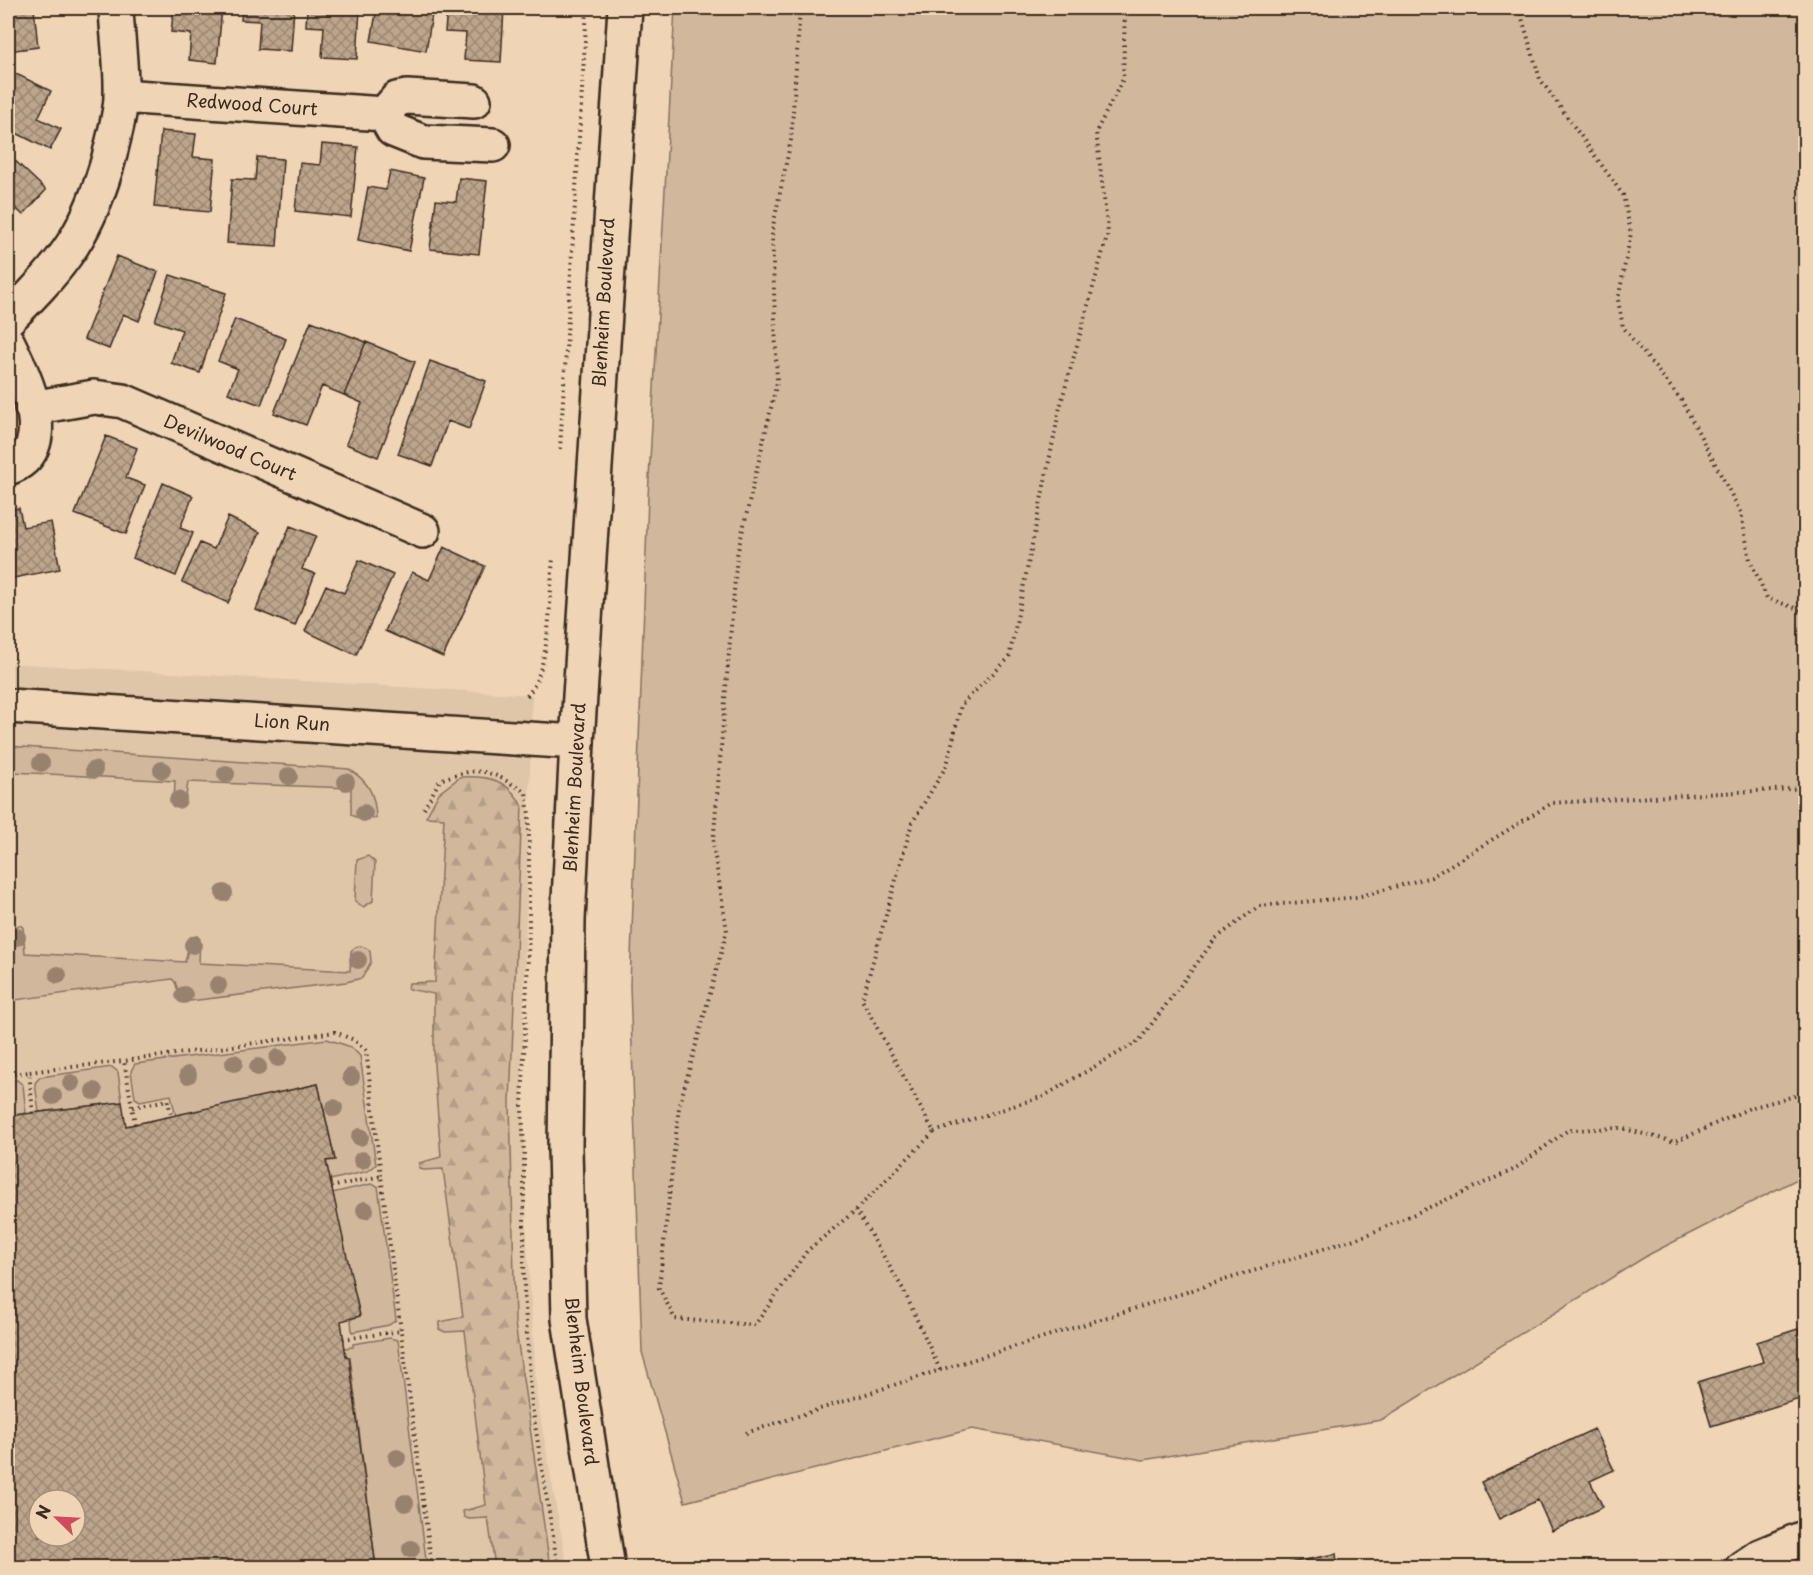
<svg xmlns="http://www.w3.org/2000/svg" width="1813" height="1575" font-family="'Playpen Sans',sans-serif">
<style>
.built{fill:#e0c6a9;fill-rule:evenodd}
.grass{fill:#d1b89d;stroke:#86715e;stroke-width:1.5}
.forest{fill:url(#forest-firs);stroke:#86715e;stroke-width:1.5}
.building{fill:url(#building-cross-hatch);stroke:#3b2a1e;stroke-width:1.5;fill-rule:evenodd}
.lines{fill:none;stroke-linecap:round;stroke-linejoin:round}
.minor-casing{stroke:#3b2a1e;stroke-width:38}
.tertiary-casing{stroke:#3b2a1e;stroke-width:38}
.secondary-casing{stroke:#3b2a1e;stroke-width:38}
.path{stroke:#3b2a1e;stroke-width:4;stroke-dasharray:1.5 4.5;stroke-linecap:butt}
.minor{stroke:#efd4b6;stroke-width:33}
.tertiary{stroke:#efd4b6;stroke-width:33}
.secondary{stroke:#efd4b6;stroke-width:33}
.tree{fill:#99826d}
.labels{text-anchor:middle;stroke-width:4.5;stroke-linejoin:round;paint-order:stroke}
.street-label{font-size:18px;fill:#3b2a1e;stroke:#efd4b6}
</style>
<defs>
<pattern id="forest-firs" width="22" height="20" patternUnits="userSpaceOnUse" patternTransform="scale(1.5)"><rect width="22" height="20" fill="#d1b89d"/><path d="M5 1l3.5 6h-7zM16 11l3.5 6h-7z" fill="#b49e87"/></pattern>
<pattern id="building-cross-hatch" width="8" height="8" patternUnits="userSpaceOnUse" patternTransform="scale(1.5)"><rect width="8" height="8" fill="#bda58c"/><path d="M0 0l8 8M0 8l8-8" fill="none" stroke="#9b8772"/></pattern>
</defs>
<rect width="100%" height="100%" fill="#efd4b6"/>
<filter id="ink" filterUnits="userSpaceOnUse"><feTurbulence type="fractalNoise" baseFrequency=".0167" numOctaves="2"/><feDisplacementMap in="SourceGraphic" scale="12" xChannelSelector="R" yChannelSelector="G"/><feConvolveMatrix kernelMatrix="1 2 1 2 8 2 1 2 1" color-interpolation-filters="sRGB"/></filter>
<g filter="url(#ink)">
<!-- built -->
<path class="built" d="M8 663 532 695 522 1071 527 1239 537 1399 567 1567H8ZM39 1500H75V1536H39Z"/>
<!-- grass -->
<path class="grass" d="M675 8H1805V1175L1650 1254 1381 1420 1143 1460 972 1429 685 1502 642 1352 630 985 648 497Z
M8 746 349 769C369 782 375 794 376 818L355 817 351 814V788L188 782 185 804 181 806 174 803 175 781 13 772 8 796Z
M368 856 375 862 373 901 363 907 355 901 357 860Z
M19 925 23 927 25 953 185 962 191 937 197 936 200 939 199 963 350 971 351 951C357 944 364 945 370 951L371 962 362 978 346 982 182 1002 175 982 172 979 8 1001V952H12L14 928Z
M327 1039 351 1047 360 1056 376 1165 368 1171 330 1180 326 1161 335 1159 318 1084 176 1116 171 1095 140 1101 135 1098 131 1071 135 1064Z
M112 1067 118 1072 122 1102 39 1112 35 1083 40 1077Z
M17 1080 23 1085 26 1113 8 1116V1082Z
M371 1184 378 1186 396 1320 389 1325 352 1332 351 1319 360 1316 332 1193Z
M390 1338 398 1340 427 1567H376L350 1357 346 1356 344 1348 353 1347V1344Z"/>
<!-- forest -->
<path class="forest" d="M460 777C488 775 509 780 522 806L510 1102 515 1323 550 1567H495L488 1518 469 1519 464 1517 463 1511 486 1505 465 1331 445 1332 439 1329 440 1322 463 1317 443 1169 423 1170 419 1168V1163L441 1157 434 1065V994L408 989 409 983 435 982 444 818 426 817 439 793Z"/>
<!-- building -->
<path class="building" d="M8 8H34L38 47 8 51Z
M174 8H222L217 63 189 60 191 34 171 32Z
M242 8H294L291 51 258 49 260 21 241 20Z
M307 8H360L357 59 322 57 324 27 306 26Z
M377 8H433L426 51 371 41Z
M447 8H504L501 62 464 60 466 33 445 32Z
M8 70 51 91 38 118 61 129 50 150 8 129Z
M161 131 196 134 193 157 215 159 210 212 154 207Z
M322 144 358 147 351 217 295 211 300 163 320 165Z
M8 154 46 190 23 215 8 201Z
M257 157 283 159 277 246 227 243 232 179 255 180Z
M390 171 424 178 409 251 358 240 368 187 386 190Z
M459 178 487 181 479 254 430 249 436 200 456 202Z
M117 256 158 272 139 321 123 314 109 349 84 339Z
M170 275 226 293 200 373 171 363 182 330 155 321Z
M235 319 286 339 261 405 228 393 238 369 218 361Z
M311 321 366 342 344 395 322 386 306 425 274 413Z
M366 342 415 362 378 457 346 444 362 403 344 395Z
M430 361 486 381 469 429 448 421 432 466 398 454Z
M106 436 137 448 126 478 145 485 126 534 75 514Z
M163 483 193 496 180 528 193 533 176 576 133 558Z
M19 508 23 527 51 522 60 569 8 579V510Z
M228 517 260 532 228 603 182 582 200 543 214 549Z
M290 526 316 536 302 569 315 574 295 626 256 610Z
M444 547 485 566 443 657 385 631 412 572 429 580Z
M359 560 393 575 356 655 305 631 326 585 344 593Z
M318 1084 335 1160 326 1161 360 1316 341 1321 346 1356 349 1357 376 1568H8V1116L122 1102 126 1126ZM39 1500H75V1536H39Z
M1798 1329 1806 1351V1397L1711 1426 1698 1382 1763 1362 1757 1342Z
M1594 1429 1614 1470 1590 1481 1603 1507 1552 1531 1538 1500 1499 1519 1481 1482Z
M1336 1554 1338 1568H1290L1289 1563Z"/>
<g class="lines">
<!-- minor casing -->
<g class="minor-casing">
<path id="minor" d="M121 96 384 114
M384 114 393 130 423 142 493 145
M384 114 397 99 407 97 474 101
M8 319C65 263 89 232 110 154 114 135 121 114 121 95 122 66 117 36 116 8
M8 343C24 376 61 450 8 468
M32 408 94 397 123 401 423 531
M1742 1568 1760 1556 1806 1537"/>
</g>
<!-- tertiary casing -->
<g class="tertiary-casing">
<path id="tertiary" d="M8 706 577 742"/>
</g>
<!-- secondary casing -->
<g class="secondary-casing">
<path id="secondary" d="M608 1568 569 1319 565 1148 568 920 577 742 625 8"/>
</g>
<!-- path -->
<path class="path" d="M800 8 791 140 772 231 777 382 737 555 713 845 727 931 679 1107 659 1288 675 1319 755 1325 807 1251 856 1210 934 1132 862 1000 912 823 947 765 961 705 1009 658 1060 407 1108 233 1096 132 1123 79 1125 8
M1519 8 1540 79 1623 195 1631 233 1618 300 1623 327 1682 401 1741 513 1750 560 1767 598 1806 612
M560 449 587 8
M527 696C552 666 549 598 553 558
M424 809 440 780C480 765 491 770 526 793L529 815V930L522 1107 524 1154V1292L532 1406 558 1568
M8 1075 29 1072
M133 1107 168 1100 171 1116
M33 1113 29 1072 124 1061
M135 1124 124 1061 335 1032 354 1040 366 1050 381 1176
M934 1132 1044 1096 1139 1041 1215 939 1259 906 1357 897 1431 877 1552 803 1806 788
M331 1187 381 1176 401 1331
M343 1339 401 1331 432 1568
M940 1370 1367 1235 1513 1170 1568 1130 1621 1128 1675 1142 1750 1108 1806 1093
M746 1433 940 1370 903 1289 856 1210"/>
<!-- minor -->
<use href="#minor" class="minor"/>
<!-- tertiary -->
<use href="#tertiary" class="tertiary"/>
<!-- secondary -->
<use href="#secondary" class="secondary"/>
</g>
<!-- trees -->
<g class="tree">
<circle cx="41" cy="763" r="9"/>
<circle cx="94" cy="770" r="9"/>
<circle cx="162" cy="770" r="9"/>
<circle cx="226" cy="774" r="9"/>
<circle cx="289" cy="776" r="9"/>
<circle cx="346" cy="782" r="9"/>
<circle cx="178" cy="800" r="9"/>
<circle cx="364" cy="813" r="9"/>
<circle cx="224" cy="893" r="9"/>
<circle cx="17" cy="937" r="9"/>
<circle cx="193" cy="945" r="9"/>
<circle cx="358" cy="960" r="9"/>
<circle cx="58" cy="975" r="9"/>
<circle cx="218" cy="985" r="9"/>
<circle cx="184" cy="995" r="9"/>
<circle cx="278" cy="1058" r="9"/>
<circle cx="234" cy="1063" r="9"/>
<circle cx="258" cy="1067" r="9"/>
<circle cx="188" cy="1075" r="9"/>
<circle cx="351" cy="1077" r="9"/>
<circle cx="71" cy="1083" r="9"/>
<circle cx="94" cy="1091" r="9"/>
<circle cx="53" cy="1096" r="9"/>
<circle cx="334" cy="1108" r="9"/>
<circle cx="360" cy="1137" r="9"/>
<circle cx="362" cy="1160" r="9"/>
<circle cx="365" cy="1210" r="9"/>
<circle cx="397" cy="1458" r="9"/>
<circle cx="405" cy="1503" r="9"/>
<circle cx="411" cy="1549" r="9"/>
</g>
</g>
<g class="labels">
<!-- street labels -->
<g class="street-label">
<text transform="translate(252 105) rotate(4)" y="6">Redwood Court</text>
<text transform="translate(604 303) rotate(-87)" y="6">Blenheim Boulevard</text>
<text transform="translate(230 448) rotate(23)" y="6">Devilwood Court</text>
<text transform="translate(292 723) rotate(3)" y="6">Lion Run</text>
<text transform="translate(575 788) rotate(-87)" y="6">Blenheim Boulevard</text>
<text transform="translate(581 1381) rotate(83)" y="6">Blenheim Boulevard</text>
</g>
</g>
<!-- margin -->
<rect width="1813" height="1575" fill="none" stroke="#efd4b6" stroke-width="30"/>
<rect x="15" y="15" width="1783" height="1545" fill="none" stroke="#3b2a1e" stroke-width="2" filter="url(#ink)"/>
<!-- north arrow -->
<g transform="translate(57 1518) rotate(294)"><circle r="28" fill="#efd4b6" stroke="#a79079" stroke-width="1.5"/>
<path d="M0-4.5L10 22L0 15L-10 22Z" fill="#d1495b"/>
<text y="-9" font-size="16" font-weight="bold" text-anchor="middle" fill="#3b2a1e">N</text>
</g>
</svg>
